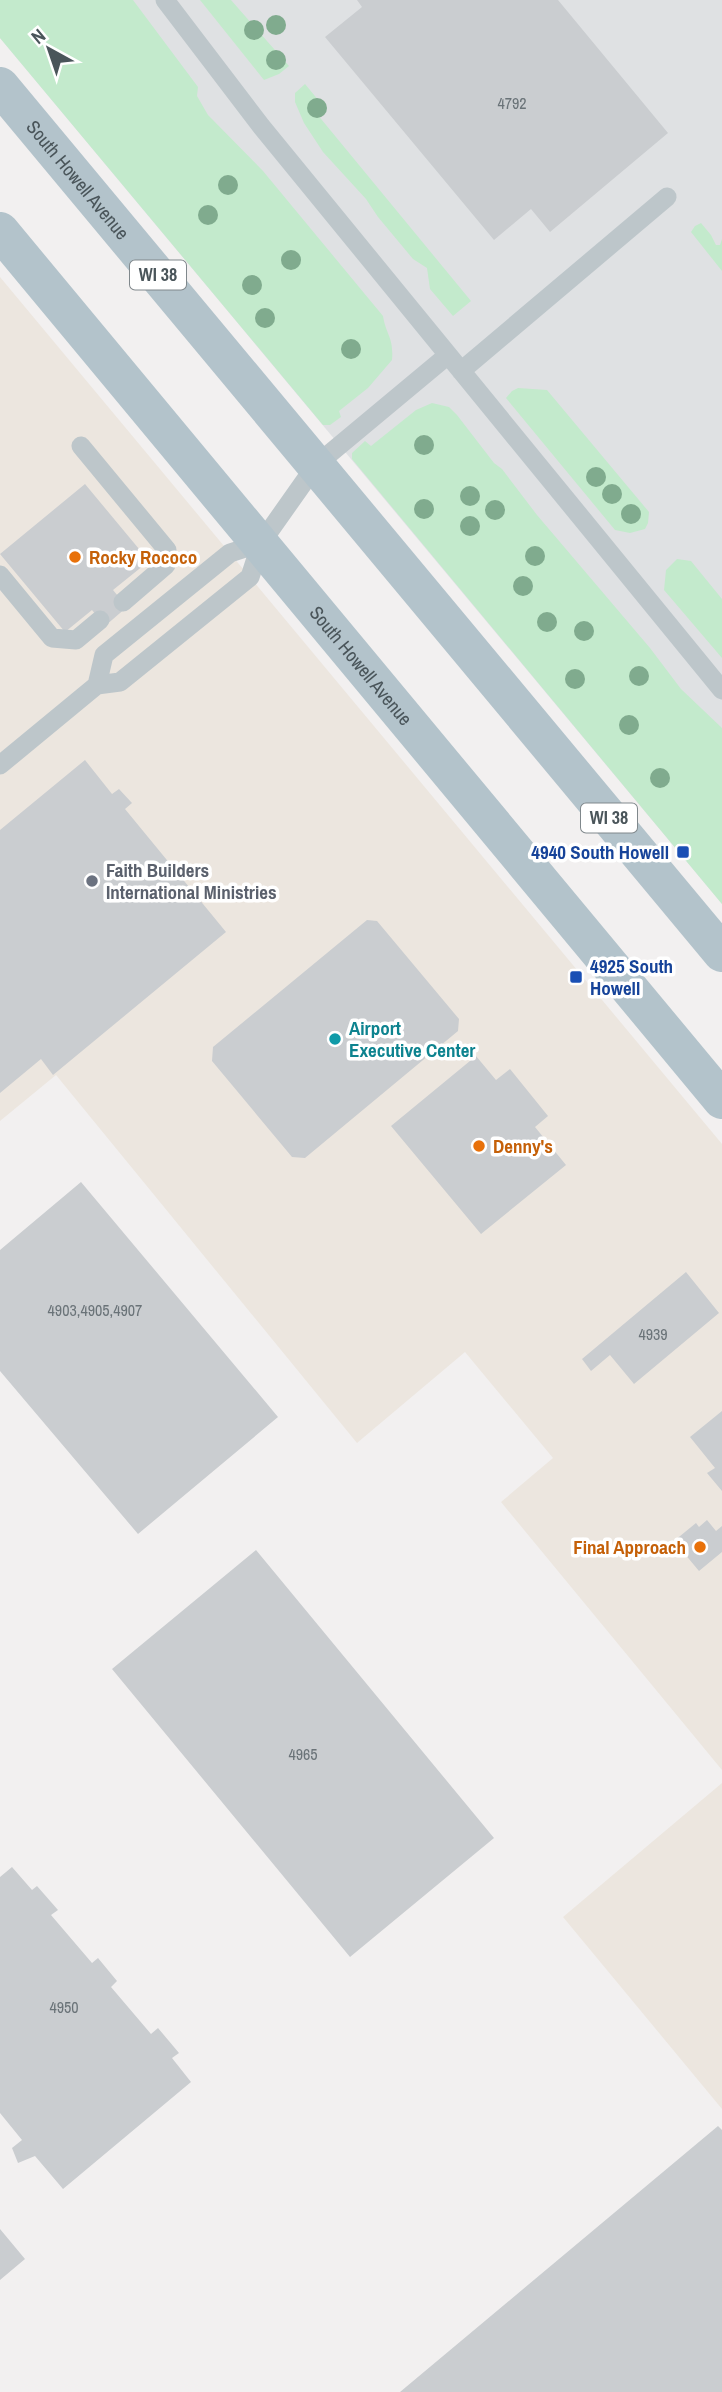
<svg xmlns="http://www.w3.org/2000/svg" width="722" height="2392" font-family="'Archivo Narrow',sans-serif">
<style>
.commercial{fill:#ece6df}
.airport{fill:#dfe1e3}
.green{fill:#c3eacc}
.building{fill:#cacdd0}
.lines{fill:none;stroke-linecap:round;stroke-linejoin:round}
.lane{stroke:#bdc6ca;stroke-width:19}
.primary{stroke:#b3c3cb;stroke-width:38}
.tree{fill:#80ab8e}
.food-dot{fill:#e8710a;stroke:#fff;stroke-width:2.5}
.transit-dot{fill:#1a4fb4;stroke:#fff;stroke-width:2.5}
.worship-dot{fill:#6b7280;stroke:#fff;stroke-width:2.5}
.culture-dot{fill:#0f9aa8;stroke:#fff;stroke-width:2.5}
.labels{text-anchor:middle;stroke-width:7;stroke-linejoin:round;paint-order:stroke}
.number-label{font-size:16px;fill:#6a7378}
.shield{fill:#fff;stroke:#80888c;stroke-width:2}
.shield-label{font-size:18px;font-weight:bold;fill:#4a555a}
.street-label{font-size:19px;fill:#4a555a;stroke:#fff}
.food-label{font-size:19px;font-weight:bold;fill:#c56008;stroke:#fff;text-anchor:start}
.transit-label{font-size:19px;font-weight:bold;fill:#164399;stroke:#fff;text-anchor:end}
.worship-label{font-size:19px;font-weight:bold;fill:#5b616d;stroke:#fff;text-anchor:start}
.culture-label{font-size:19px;font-weight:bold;fill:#0d838f;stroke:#fff;text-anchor:start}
</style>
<rect width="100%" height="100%" fill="#f2f0f0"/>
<!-- commercial -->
<path class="commercial" d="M0 277 722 1144V1770L501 1502 553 1458 465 1352 357 1443 56 1075 0 1121Z
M722 1783V2109L563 1917Z"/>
<!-- airport -->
<path class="airport" d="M0 0H722V904L0 38Z"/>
<!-- green -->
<path class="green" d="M0 0H133L198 87 197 96 208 115 263 171 383 316C386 335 394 337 392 360L368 388 339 411 341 417 330 425H323L0 38Z
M200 0H231L289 66 279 74 264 80Z
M305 84 324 107 317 114 471 301 453 316 430 289 427 268 413 259 378 217 366 199 323 152 304 123 295 102V93Z
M701 223 711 235 716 245H720L722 239V271L691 232 695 226Z
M518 388 547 390 649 512 648 523 645 529 630 533 615 530 506 398 512 391Z
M432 403 449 407 457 415 494 463 502 469 537 515 650 648 681 689 722 728V904L352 459V453L365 441 371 446 416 410Z
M677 559 691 561 722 599V658L664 590 666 570Z"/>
<!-- building -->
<path class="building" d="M357 0H558L668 133 550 232 531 209 494 240 325 37 362 7Z
M85 484 149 561 113 590 127 607 105 626 92 610 65 632 0 554Z
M85 760 112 794 119 789 132 803 125 809 226 932 53 1075 41 1059 0 1093V830Z
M367 920 377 921 459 1019 458 1031 305 1158 292 1157 212 1061 213 1047Z
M476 1056 496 1080 510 1069 548 1116 535 1127 566 1165 481 1234 391 1126Z
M81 1182 278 1417 138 1534 0 1371V1250Z
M686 1272 719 1313 634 1384 610 1355 591 1371 582 1359Z
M722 1411V1491L707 1473 715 1468 690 1437Z
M707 1520 716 1531 722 1526V1552L699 1571 674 1541 696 1523 699 1527Z
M256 1550 494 1838 350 1957 112 1669Z
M12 1867 32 1890 37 1886 58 1910 51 1915 92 1963 98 1958 117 1981 111 1987 151 2034 158 2028 179 2053 172 2058 191 2082 63 2189 35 2156 18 2163 12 2148 22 2140 0 2113V1877Z
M718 2126 722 2130V2392H400Z
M0 2229 25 2259 0 2280Z"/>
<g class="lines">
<!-- lane -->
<path class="lane" d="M165 0 261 126 722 690
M461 371 667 197
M81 446 167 550 166 565 123 602
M0 575 52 638 76 640 100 620
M97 685 104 655 230 553 261 543
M0 765 97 685 120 682 250 577 261 543 316 465 448 355"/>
<!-- primary -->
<g class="primary">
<path id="s1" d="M0 86 722 953"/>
<path id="s2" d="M0 231 722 1100"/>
</g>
</g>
<!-- trees -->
<g class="tree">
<circle cx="276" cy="25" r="10"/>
<circle cx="254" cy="30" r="10"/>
<circle cx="276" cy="60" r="10"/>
<circle cx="317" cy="108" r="10"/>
<circle cx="228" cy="185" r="10"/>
<circle cx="208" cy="215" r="10"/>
<circle cx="291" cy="260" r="10"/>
<circle cx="252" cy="285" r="10"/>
<circle cx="265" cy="318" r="10"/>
<circle cx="351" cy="349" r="10"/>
<circle cx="424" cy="445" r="10"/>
<circle cx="596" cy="477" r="10"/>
<circle cx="612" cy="494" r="10"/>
<circle cx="470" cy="496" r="10"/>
<circle cx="424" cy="509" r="10"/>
<circle cx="495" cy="510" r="10"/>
<circle cx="631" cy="514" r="10"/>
<circle cx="470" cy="526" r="10"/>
<circle cx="535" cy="556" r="10"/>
<circle cx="523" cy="586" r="10"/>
<circle cx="547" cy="622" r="10"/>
<circle cx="584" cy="631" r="10"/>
<circle cx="639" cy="676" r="10"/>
<circle cx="575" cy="679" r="10"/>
<circle cx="629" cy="725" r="10"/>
<circle cx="660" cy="778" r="10"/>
</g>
<!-- markers -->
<g class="food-dot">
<circle cx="75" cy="557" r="7"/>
<circle cx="479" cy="1146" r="7"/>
<circle cx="700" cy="1547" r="7"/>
</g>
<g class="transit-dot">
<rect x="676" y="845" width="14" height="14" rx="3.5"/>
<rect x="569" y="970" width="14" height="14" rx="3.5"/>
</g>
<circle class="worship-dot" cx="92" cy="881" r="7"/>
<circle class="culture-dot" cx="335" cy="1039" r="7"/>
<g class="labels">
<!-- number labels -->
<g class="number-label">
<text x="512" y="109">4792</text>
<text x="95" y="1316">4903,4905,4907</text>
<text x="653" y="1340">4939</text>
<text x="303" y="1760">4965</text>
<text x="64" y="2013">4950</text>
</g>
<!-- shield labels -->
<g class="shield">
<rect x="130" y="260.5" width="56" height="29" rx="5"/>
<rect x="581" y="803.5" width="56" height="29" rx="5"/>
</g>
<g class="shield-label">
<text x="158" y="281">WI 38</text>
<text x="609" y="824">WI 38</text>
</g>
<!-- street labels -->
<g class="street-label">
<text dy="7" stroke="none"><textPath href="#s1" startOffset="122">South Howell Avenue</textPath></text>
<text dy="7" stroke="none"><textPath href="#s2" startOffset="565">South Howell Avenue</textPath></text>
</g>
<!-- food labels -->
<g class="food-label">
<text x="89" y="564">Rocky Rococo</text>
<text x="493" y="1153">Denny's</text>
<text x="686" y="1554" text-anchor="end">Final Approach</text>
</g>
<!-- transit labels -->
<g class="transit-label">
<text x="669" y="859">4940 South Howell</text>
<text x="590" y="973" text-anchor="start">4925 South<tspan x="590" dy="22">Howell</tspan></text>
</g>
<!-- worship labels -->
<g class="worship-label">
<text x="106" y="877">Faith Builders<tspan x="106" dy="22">International Ministries</tspan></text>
</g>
<!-- culture labels -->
<g class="culture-label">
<text x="349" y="1035">Airport<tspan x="349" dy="22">Executive Center</tspan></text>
</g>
</g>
<!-- north arrow -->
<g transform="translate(49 49) rotate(320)" stroke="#ffffff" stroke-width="5" paint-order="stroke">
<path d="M0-5L12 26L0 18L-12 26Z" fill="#4a555a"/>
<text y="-10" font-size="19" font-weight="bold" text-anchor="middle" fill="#4a555a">N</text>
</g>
</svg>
